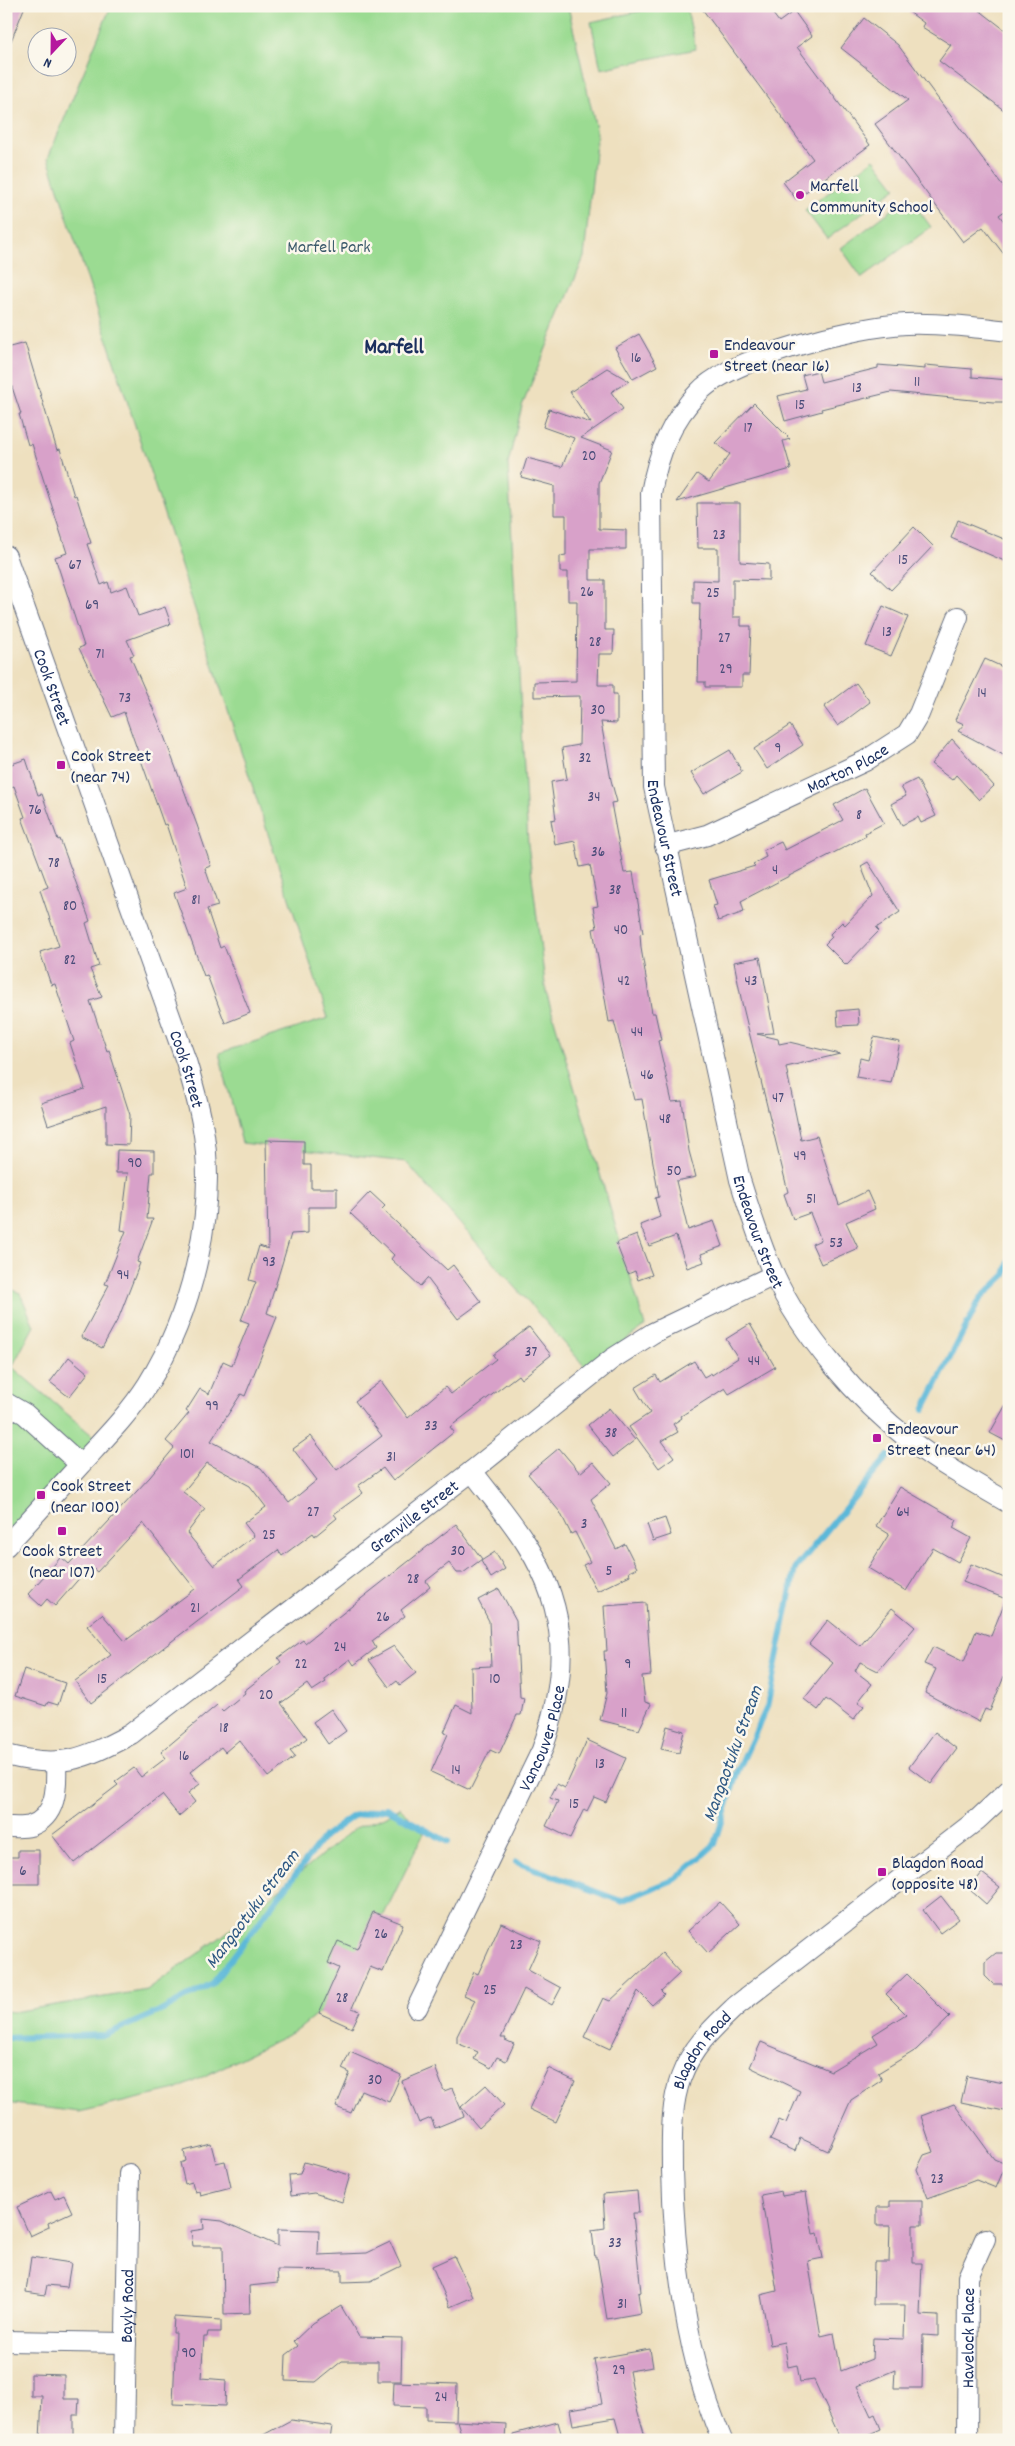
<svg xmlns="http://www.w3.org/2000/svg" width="1015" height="2446" font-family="Dekko,sans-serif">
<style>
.green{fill:#9bdb92;stroke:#5b8578}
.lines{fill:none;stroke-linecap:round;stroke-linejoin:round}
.stream{stroke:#5bb8d9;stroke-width:6}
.building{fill:#d8a1c9;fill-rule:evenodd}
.street-casing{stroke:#656d80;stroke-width:22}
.street{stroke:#fff;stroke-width:20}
.poi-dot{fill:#b5179e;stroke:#fbf7ec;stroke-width:2}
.labels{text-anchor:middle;stroke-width:5;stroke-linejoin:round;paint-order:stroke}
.number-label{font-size:15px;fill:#4a4c79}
.poi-label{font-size:18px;fill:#1b2f5e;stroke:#fbf7ec;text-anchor:start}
.park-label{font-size:18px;fill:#3b5a6b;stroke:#fbf7ec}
.street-label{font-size:18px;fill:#1b2f5e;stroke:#fbf7ec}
.water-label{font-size:19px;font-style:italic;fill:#2e5883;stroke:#fbf7ec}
.district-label{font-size:22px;font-weight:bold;fill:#1b2f5e;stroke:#fbf7ec}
</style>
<rect width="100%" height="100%" fill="#fbf7ec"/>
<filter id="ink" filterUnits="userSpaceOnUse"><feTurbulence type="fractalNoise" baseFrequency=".02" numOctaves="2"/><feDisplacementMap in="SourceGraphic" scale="10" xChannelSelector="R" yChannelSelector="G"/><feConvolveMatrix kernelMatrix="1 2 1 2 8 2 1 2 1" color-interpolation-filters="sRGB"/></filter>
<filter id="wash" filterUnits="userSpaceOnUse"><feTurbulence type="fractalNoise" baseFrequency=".0096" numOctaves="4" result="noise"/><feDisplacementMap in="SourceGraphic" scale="20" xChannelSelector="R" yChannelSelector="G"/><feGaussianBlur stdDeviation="1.12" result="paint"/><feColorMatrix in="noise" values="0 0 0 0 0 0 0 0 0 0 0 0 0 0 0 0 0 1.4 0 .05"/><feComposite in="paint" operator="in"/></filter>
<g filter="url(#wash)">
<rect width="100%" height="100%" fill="#eee0bf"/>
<!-- green -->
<path class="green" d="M111 6H568L597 133 584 257 522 406 508 464 528 844 546 992 645 1326 586 1368 406 1162 242 1143 219 1053 328 1018 48 158Z
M663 6H686L696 49 601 69 591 22Z
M874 159 896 188 827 239 805 210Z
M909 197 931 227 862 278 841 248Z
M6 1287 20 1293 34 1326 12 1367 100 1442 21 1534 6 1525Z
M400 1807 424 1833 347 1990 298 2030 176 2090 79 2112 6 2103V2011L13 2012 147 1990 221 1937 355 1828 387 1816Z"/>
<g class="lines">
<!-- stream -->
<path class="stream" d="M1009 1142 1005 1153 1009 1172
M924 1409 980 1299 1005 1275 1009 1262
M516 1862 621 1901 676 1879 715 1844 737 1773 767 1707 795 1569 889 1455
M6 2038 105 2035 163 2010 213 1983 324 1837 353 1816 386 1808 448 1842"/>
</g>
<g id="blocks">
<!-- building -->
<path class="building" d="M6 6H25L7 51H6Z
M700 6H767L779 22 794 11 812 36 797 47 870 145 796 199 783 182 813 159Z
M901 6H974L1009 33V114L939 61 951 45 922 27 924 23Z
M864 18 898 45 1009 194V208L999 215 1009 228V261L983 227 963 242 875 124 908 100 841 48Z
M639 334 657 366 633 379 615 348Z
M25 343 57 450 60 449 74 496 76 495 91 543 87 544 101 585 108 582 111 592 127 586 138 616 165 607 171 624 127 640 134 655 130 656 158 720 197 825 211 866 205 868 218 906 207 909 220 948 224 946 250 1013 225 1023 207 975 204 976 174 893 187 888 166 824 164 825 124 712 112 717 79 648 84 646 55 557 67 553 32 444 28 445 19 414H21L6 369V348Z
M878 365 925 369V365L972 369V377L1009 380V402H993L891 392 821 409 822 411 785 421 778 396 806 389 802 375 818 371 821 382 878 368Z
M607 368 629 381 611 392 623 409 581 438 612 450 599 483V529L626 530V549H590V580H605V630H614L613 654H599L598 685H613V694H617V723L601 722 611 780 617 802 611 803 624 873 633 872 643 933 640 934 641 948 652 1013H655L661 1040 658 1041 672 1102 682 1101 689 1151 696 1177 676 1181 688 1230 714 1221 723 1246 701 1254 704 1262 687 1268 676 1236 649 1246 640 1225 660 1217 655 1198 659 1197 642 1099 634 1100 614 1021 609 1022 593 929 597 928 593 907 598 906 590 865 580 867 575 841 555 845 551 820 556 819 551 782 567 779 562 748 579 745 580 696 534 697V682L576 681 577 601H568V572H560V556L566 555V515H554V486L521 477 527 458 562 467 574 438 543 427 549 409 591 423 570 392Z
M754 403 790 439 783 441 791 469 677 502 697 474 709 482 730 454 715 443Z
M697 503H740V562L769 564V580L733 579V617H741V626H751L749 675H742V687H705V682H698L700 603H693V580L718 581V548H698Z
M958 520 1009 541V563L951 538Z
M914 527 933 546 891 590 872 572Z
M883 606 908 617 891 656 866 646Z
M985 659 1009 670V758L958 731 964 724 955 720Z
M856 683 870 702 838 726 824 707Z
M790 725 803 745 767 769 754 749Z
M952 739 994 786 979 800 956 775 952 780 931 764Z
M730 750 742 772 704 794 691 773Z
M26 759 38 795 42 794 58 840 60 839 90 921 86 923 99 966 90 969 102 997 90 1001 107 1051 109 1050 130 1115 129 1145 106 1144V1106L48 1125 41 1103 85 1089 70 1043 74 1041 55 984 51 985 40 952 59 946 40 890 48 887 22 818 25 817 14 786 6 789V766Z
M917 779 936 816 921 823 918 817 902 825 891 804 906 796 901 787Z
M865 788 884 823 865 833 866 836 741 901 744 912 718 921 713 906 717 905 709 880 755 866 753 864 766 857 764 850 781 842 785 850 843 820 834 805Z
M868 862 900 912 876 928 879 931 846 965 825 944 832 937 830 934 842 922 845 925 873 896 861 866Z
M760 957 774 1033 757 1034 778 1039 779 1044 789 1042 840 1054 786 1067 801 1140 817 1136 839 1205 867 1191 875 1209 846 1222 858 1248 821 1264 812 1244 821 1240 810 1213 793 1219 784 1194 788 1192 742 1003 734 962Z
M858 1009 859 1025 838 1026 837 1011Z
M874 1037 900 1042 891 1083 856 1077 860 1058 868 1060Z
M266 1140 304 1141V1165H311V1188H337V1207H308V1233L291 1234 267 1313 277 1317 245 1396 241 1394 211 1441 261 1468 289 1503 317 1480 293 1449 311 1436 337 1470 382 1436 355 1401 381 1381 408 1418 445 1387 451 1394 496 1359 493 1355 529 1327 551 1355 521 1379 518 1375 450 1427 454 1432 393 1481 383 1468 358 1486 363 1493 334 1514 337 1518 315 1536 313 1533 282 1556 278 1550 266 1559 239 1579 244 1586 91 1703 75 1681 111 1655 87 1626 102 1614 125 1641 195 1589 143 1523 97 1572 90 1566 55 1606 47 1599 41 1606 28 1594 61 1557 69 1564 150 1477 174 1448 166 1441 189 1413 186 1411 200 1389 209 1394 223 1361 232 1365 249 1323 241 1320 256 1282 249 1280 259 1246 268 1249ZM207 1463 250 1486 266 1507 244 1523 254 1536 214 1566 187 1533 205 1509 183 1492Z
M117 1150 154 1151V1173H151L147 1219H153L137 1262 140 1263 119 1317 102 1348 81 1337 109 1285 105 1284 126 1231 121 1230 128 1173H116Z
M370 1192 385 1206 382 1209 447 1270 453 1265 481 1302 458 1319 427 1278 420 1286 391 1259 394 1255 350 1213Z
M637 1235 652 1275 638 1280 635 1271 628 1274 616 1243Z
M750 1324 775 1367 729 1394 725 1388 681 1416 682 1418 673 1424 678 1432 662 1441 674 1457 659 1468 629 1427 650 1413 635 1388 656 1375 660 1382 694 1361 704 1377 711 1373 712 1375 738 1358 726 1339Z
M69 1357 88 1373 69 1397 50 1382Z
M1009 1399V1443L990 1433Z
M609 1408 635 1440 613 1457 588 1425Z
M559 1448 580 1473 593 1462 611 1483 591 1499 616 1549 625 1544 637 1568 629 1572 630 1575 597 1591 583 1565 590 1562 575 1532 571 1534 560 1512 528 1474Z
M900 1487 957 1520 953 1528 971 1538 958 1562 933 1548 906 1591 868 1568 889 1534 876 1526Z
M665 1518 671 1535 653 1541 647 1524Z
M456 1524 482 1559 463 1573H457L449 1563 426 1581 430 1587 401 1610 405 1616 372 1641 376 1648 354 1665 350 1659 324 1679 326 1682 312 1691 307 1684 281 1703 307 1738 290 1751 295 1757 268 1777 239 1740 225 1752 221 1747 190 1772 200 1784 188 1793 195 1802 179 1816 162 1795 74 1863 52 1835 118 1785 115 1782 134 1768 141 1777 166 1758 161 1752 217 1705 223 1711 245 1693 244 1691 281 1662 278 1658 303 1640 305 1643Z
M495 1552 505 1569 491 1578 481 1561Z
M971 1564 1009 1580V1664L990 1711 985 1709 979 1722 925 1693 936 1669 924 1664 933 1647 964 1662 976 1631 991 1636 1006 1599 963 1582Z
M499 1589 516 1620 520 1697 524 1698 521 1715H517L499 1754 490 1750 470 1790 431 1772 448 1734 444 1732 456 1705 472 1713 471 1667 491 1666 489 1621 478 1600Z
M646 1603 651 1675 642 1676 645 1702 651 1704 639 1730 600 1720 607 1693 604 1651H607L604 1606Z
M892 1608 915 1627 878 1671 860 1662 855 1671 872 1684 858 1702 864 1706 853 1720 826 1699 818 1710 804 1699 833 1663 809 1644 828 1620 860 1646Z
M394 1646 416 1673 400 1685 397 1681 389 1687 369 1660Z
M24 1669 65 1683 58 1705 48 1702 46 1706 15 1696Z
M331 1709 346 1731 328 1744 313 1722Z
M667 1726 684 1731 679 1753 661 1749Z
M935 1732 957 1749 931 1784 909 1767Z
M587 1740 626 1758 606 1802 594 1797 587 1811 584 1809 570 1838 546 1826 558 1801 550 1798 557 1784 565 1788Z
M18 1850H39V1884H6V1857H18Z
M982 1873 1000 1887 986 1904 969 1889Z
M941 1896 959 1919 940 1933 923 1910Z
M720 1902 740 1924 708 1953 688 1931Z
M373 1912 403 1924 383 1972 370 1967 352 2008 360 2011 352 2028 319 2013 339 1968 328 1963 338 1941 357 1949Z
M501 1923 541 1941 528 1970 561 1988 552 2005 524 1989 501 2038H506L505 2040 514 2044 506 2061 497 2057 491 2068 474 2059 478 2052 457 2043V2036L475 2000 464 1995 474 1972 478 1974Z
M662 1953 680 1973 661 1991 664 1994 652 2005 638 1991 610 2049 584 2037 603 1998 610 2001Z
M996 1953H1009V1984H993L985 1976V1962Z
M907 1974 950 2017 916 2050 878 2073 882 2080 851 2100 828 2151 800 2138 795 2151 770 2140 779 2120 786 2123 800 2091 750 2067 761 2042 831 2071 878 2043 873 2035 906 2014 886 1994Z
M350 2052 401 2075 389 2102 361 2090 351 2113 336 2107 350 2073 342 2069Z
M435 2067 444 2091 452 2088 464 2116 435 2128 431 2118 419 2123 402 2081Z
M548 2068 575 2081 556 2122 529 2109Z
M967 2076 1009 2084V2112L961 2102Z
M486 2085 504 2105 479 2128 461 2107Z
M954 2104 994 2159 1006 2164 996 2188 976 2180 928 2198 917 2169 924 2155 933 2152 921 2116Z
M211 2144 216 2163 225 2161 231 2187 200 2195 199 2191 195 2192 192 2182 185 2184 180 2163 186 2161 184 2151Z
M304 2162 350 2175 342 2202 314 2193 291 2196 289 2175 300 2174Z
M51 2191 55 2199 64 2195 72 2212 48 2223 49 2227 30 2236 17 2207Z
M637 2191 639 2213H633L641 2292 638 2293 641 2313 607 2319 597 2258H595L592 2230 605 2228 603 2194Z
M781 2191 782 2196 806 2192 813 2234 818 2233 823 2258 808 2261 821 2336 834 2333 841 2371 872 2359 873 2338 904 2339 905 2305H873L874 2262H889L890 2226H877V2207H890V2201H922V2225H913V2263H922L920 2315 938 2316V2336L923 2335 922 2388H894L895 2370 857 2386 871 2416 875 2414 881 2429 867 2435 869 2440H841L814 2380 800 2382 797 2365 788 2367 784 2342 770 2345 761 2295 777 2291 761 2195Z
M203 2219 222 2221 278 2246V2229L319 2230 318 2255 367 2253 390 2242 401 2266 371 2281 342 2282V2271L277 2270 278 2283 249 2286 250 2313 224 2314 223 2246H193L191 2231 204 2229Z
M454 2256 473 2297 450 2307 432 2266Z
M31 2257 71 2263 67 2287 47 2285 45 2295 26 2292Z
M341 2306 359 2337 402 2338 401 2381H378V2361H342L316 2382 285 2381 286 2355 298 2346 294 2341 313 2323Z
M174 2317 221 2320V2332H208L207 2337H204L201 2378 226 2380 225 2406 173 2404 176 2333H173Z
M650 2349 653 2367 629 2371 635 2402 646 2440H621L615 2418 573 2425 570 2409 602 2404 594 2359Z
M31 2374 64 2375V2399H79L78 2415H73V2440H40L42 2396H31Z
M394 2382 457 2384 456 2421 426 2420V2407L393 2406Z
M291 2420 332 2426 330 2440H254Z
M457 2421 506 2424 505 2440H463Z
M558 2422 563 2440H513V2434Z"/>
</g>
</g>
<g filter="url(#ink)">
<use href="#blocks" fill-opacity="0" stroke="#656d80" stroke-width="1"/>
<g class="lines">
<!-- street casing -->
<g class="street-casing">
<g id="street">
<path id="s1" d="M1009 331C974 327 941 323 906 324 857 326 732 357 699 392 671 420 658 454 651 493L654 787 740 1180C750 1212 760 1243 773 1273 802 1336 858 1400 912 1442 942 1465 976 1484 1009 1503"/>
<path id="s2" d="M6 556 186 1061C192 1081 198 1102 202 1123 218 1207 193 1312 148 1384 129 1414 104 1439 80 1465 55 1492 31 1519 6 1546"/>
<path id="s3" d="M665 846 707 835 865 761 907 734 919 714 958 617"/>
<path d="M6 1403 25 1414 80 1464"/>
<path id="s4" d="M6 1755C61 1769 82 1760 131 1734L472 1471 612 1359 653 1333 774 1275"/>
<path d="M6 1827C13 1827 23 1828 30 1826 57 1817 57 1787 56 1763"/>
<path id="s5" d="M417 2008 542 1750C568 1676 570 1613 527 1545 511 1519 490 1495 472 1471"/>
<path d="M6 2341 126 2343"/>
<path id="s6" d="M124 2440 129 2174"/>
<path id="s7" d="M722 2440C686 2356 674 2261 672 2170 672 2139 670 2107 681 2077 692 2047 713 2028 736 2006L978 1819 1009 1790"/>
<path id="s8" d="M967 2440 968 2277 985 2239"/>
</g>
</g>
<!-- street -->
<use href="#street" class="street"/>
</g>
</g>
<!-- markers -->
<g class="poi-dot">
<circle cx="800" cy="195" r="5"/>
<rect x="709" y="349" width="10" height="10" rx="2.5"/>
<rect x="56" y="760" width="10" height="10" rx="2.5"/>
<rect x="872" y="1433" width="10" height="10" rx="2.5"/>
<rect x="36" y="1490" width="10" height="10" rx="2.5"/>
<rect x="57" y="1526" width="10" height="10" rx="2.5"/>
<rect x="877" y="1867" width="10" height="10" rx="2.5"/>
</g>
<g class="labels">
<!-- number labels -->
<g class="number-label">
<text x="636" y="362">16</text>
<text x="917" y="386">11</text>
<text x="857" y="392">13</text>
<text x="800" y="409">15</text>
<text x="748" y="432">17</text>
<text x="589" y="460">20</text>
<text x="719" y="539">23</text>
<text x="903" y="564">15</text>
<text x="75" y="569">67</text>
<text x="587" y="596">26</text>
<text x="713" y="597">25</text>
<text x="92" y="609">69</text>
<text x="887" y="636">13</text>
<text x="724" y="642">27</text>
<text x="595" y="646">28</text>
<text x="100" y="658">71</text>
<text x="726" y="673">29</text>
<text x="982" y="697">14</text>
<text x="125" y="702">73</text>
<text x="598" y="714">30</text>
<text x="778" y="752">9</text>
<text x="585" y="762">32</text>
<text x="594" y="801">34</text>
<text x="35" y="814">76</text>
<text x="859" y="819">8</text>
<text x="598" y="856">36</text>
<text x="54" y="867">78</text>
<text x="775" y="874">4</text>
<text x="615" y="894">38</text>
<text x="196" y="904">81</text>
<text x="70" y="910">80</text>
<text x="621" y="934">40</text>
<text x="70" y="964">82</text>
<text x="624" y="985">42</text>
<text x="751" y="985">43</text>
<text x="637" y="1036">44</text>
<text x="647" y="1079">46</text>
<text x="778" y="1102">47</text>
<text x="665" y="1123">48</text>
<text x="800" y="1160">49</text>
<text x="135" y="1167">90</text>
<text x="674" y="1175">50</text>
<text x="811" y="1203">51</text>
<text x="836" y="1247">53</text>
<text x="269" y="1266">93</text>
<text x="123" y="1279">94</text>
<text x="531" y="1356">37</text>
<text x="754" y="1365">44</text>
<text x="212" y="1410">99</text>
<text x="431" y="1430">33</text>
<text x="611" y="1437">38</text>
<text x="187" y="1458">101</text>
<text x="391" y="1461">31</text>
<text x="313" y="1516">27</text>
<text x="903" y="1516">64</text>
<text x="584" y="1528">3</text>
<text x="269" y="1539">25</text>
<text x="458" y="1555">30</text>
<text x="609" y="1575">5</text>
<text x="413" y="1583">28</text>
<text x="195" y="1612">21</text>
<text x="383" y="1621">26</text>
<text x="340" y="1651">24</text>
<text x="301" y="1668">22</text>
<text x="628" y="1668">9</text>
<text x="102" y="1683">15</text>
<text x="495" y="1683">10</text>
<text x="266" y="1699">20</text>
<text x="624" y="1717">11</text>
<text x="224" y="1732">18</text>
<text x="184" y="1760">16</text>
<text x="600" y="1768">13</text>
<text x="456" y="1774">14</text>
<text x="574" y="1808">15</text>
<text x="23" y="1875">6</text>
<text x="381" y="1938">26</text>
<text x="516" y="1949">23</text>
<text x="490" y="1994">25</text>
<text x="342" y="2002">28</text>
<text x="375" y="2084">30</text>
<text x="937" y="2183">23</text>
<text x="615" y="2247">33</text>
<text x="622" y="2308">31</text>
<text x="189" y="2357">90</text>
<text x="619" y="2374">29</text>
<text x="441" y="2401">24</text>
</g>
<!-- poi labels -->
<g class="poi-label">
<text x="810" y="191">Marfell<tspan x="810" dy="21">Community School</tspan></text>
<text x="724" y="350">Endeavour<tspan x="724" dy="21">Street (near 16)</tspan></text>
<text x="71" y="761">Cook Street<tspan x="71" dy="21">(near 74)</tspan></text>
<text x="887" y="1434">Endeavour<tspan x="887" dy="21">Street (near 64)</tspan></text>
<text x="51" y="1491">Cook Street<tspan x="51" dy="21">(near 100)</tspan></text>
<text x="62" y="1556" text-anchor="middle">Cook Street<tspan x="62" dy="21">(near 107)</tspan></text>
<text x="892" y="1868">Blagdon Road<tspan x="892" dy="21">(opposite 48)</tspan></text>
</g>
<!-- park labels -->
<g class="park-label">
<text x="329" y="252">Marfell Park</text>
</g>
<!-- street labels -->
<g class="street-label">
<text dy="6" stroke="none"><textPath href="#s2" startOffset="139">Cook Street</textPath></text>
<text dy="6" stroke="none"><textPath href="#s3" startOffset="199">Marton Place</textPath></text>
<text dy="6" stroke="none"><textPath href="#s1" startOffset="784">Endeavour Street</textPath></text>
<text dy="6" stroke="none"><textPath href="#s2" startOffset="544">Cook Street</textPath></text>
<text dy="6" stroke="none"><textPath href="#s1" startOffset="1189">Endeavour Street</textPath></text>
<text dy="6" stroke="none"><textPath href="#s4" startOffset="488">Grenville Street</textPath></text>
<text dy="6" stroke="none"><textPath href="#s5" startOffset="298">Vancouver Place</textPath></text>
<text dy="6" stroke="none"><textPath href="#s7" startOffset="404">Blagdon Road</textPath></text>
<text dy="6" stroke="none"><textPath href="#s6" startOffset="134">Bayly Road</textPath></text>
<text dy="6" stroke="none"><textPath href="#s8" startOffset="102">Havelock Place</textPath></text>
</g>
<!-- water labels -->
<g class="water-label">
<text transform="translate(731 1753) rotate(-70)" y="7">Mangaotuku Stream</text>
<text transform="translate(251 1908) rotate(-53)" y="7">Mangaotuku Stream</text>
</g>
<!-- district labels -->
<g class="district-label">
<text x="394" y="353">Marfell</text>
</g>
</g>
<!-- margin -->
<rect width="1015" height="2446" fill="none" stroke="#fbf7ec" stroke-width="25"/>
<!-- north arrow -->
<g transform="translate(52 52) rotate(202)"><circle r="24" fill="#fbf7ec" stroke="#a1a7b3"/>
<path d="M0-4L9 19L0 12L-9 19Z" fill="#b5179e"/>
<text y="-8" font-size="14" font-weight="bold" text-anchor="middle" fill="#1b2f5e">N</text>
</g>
</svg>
